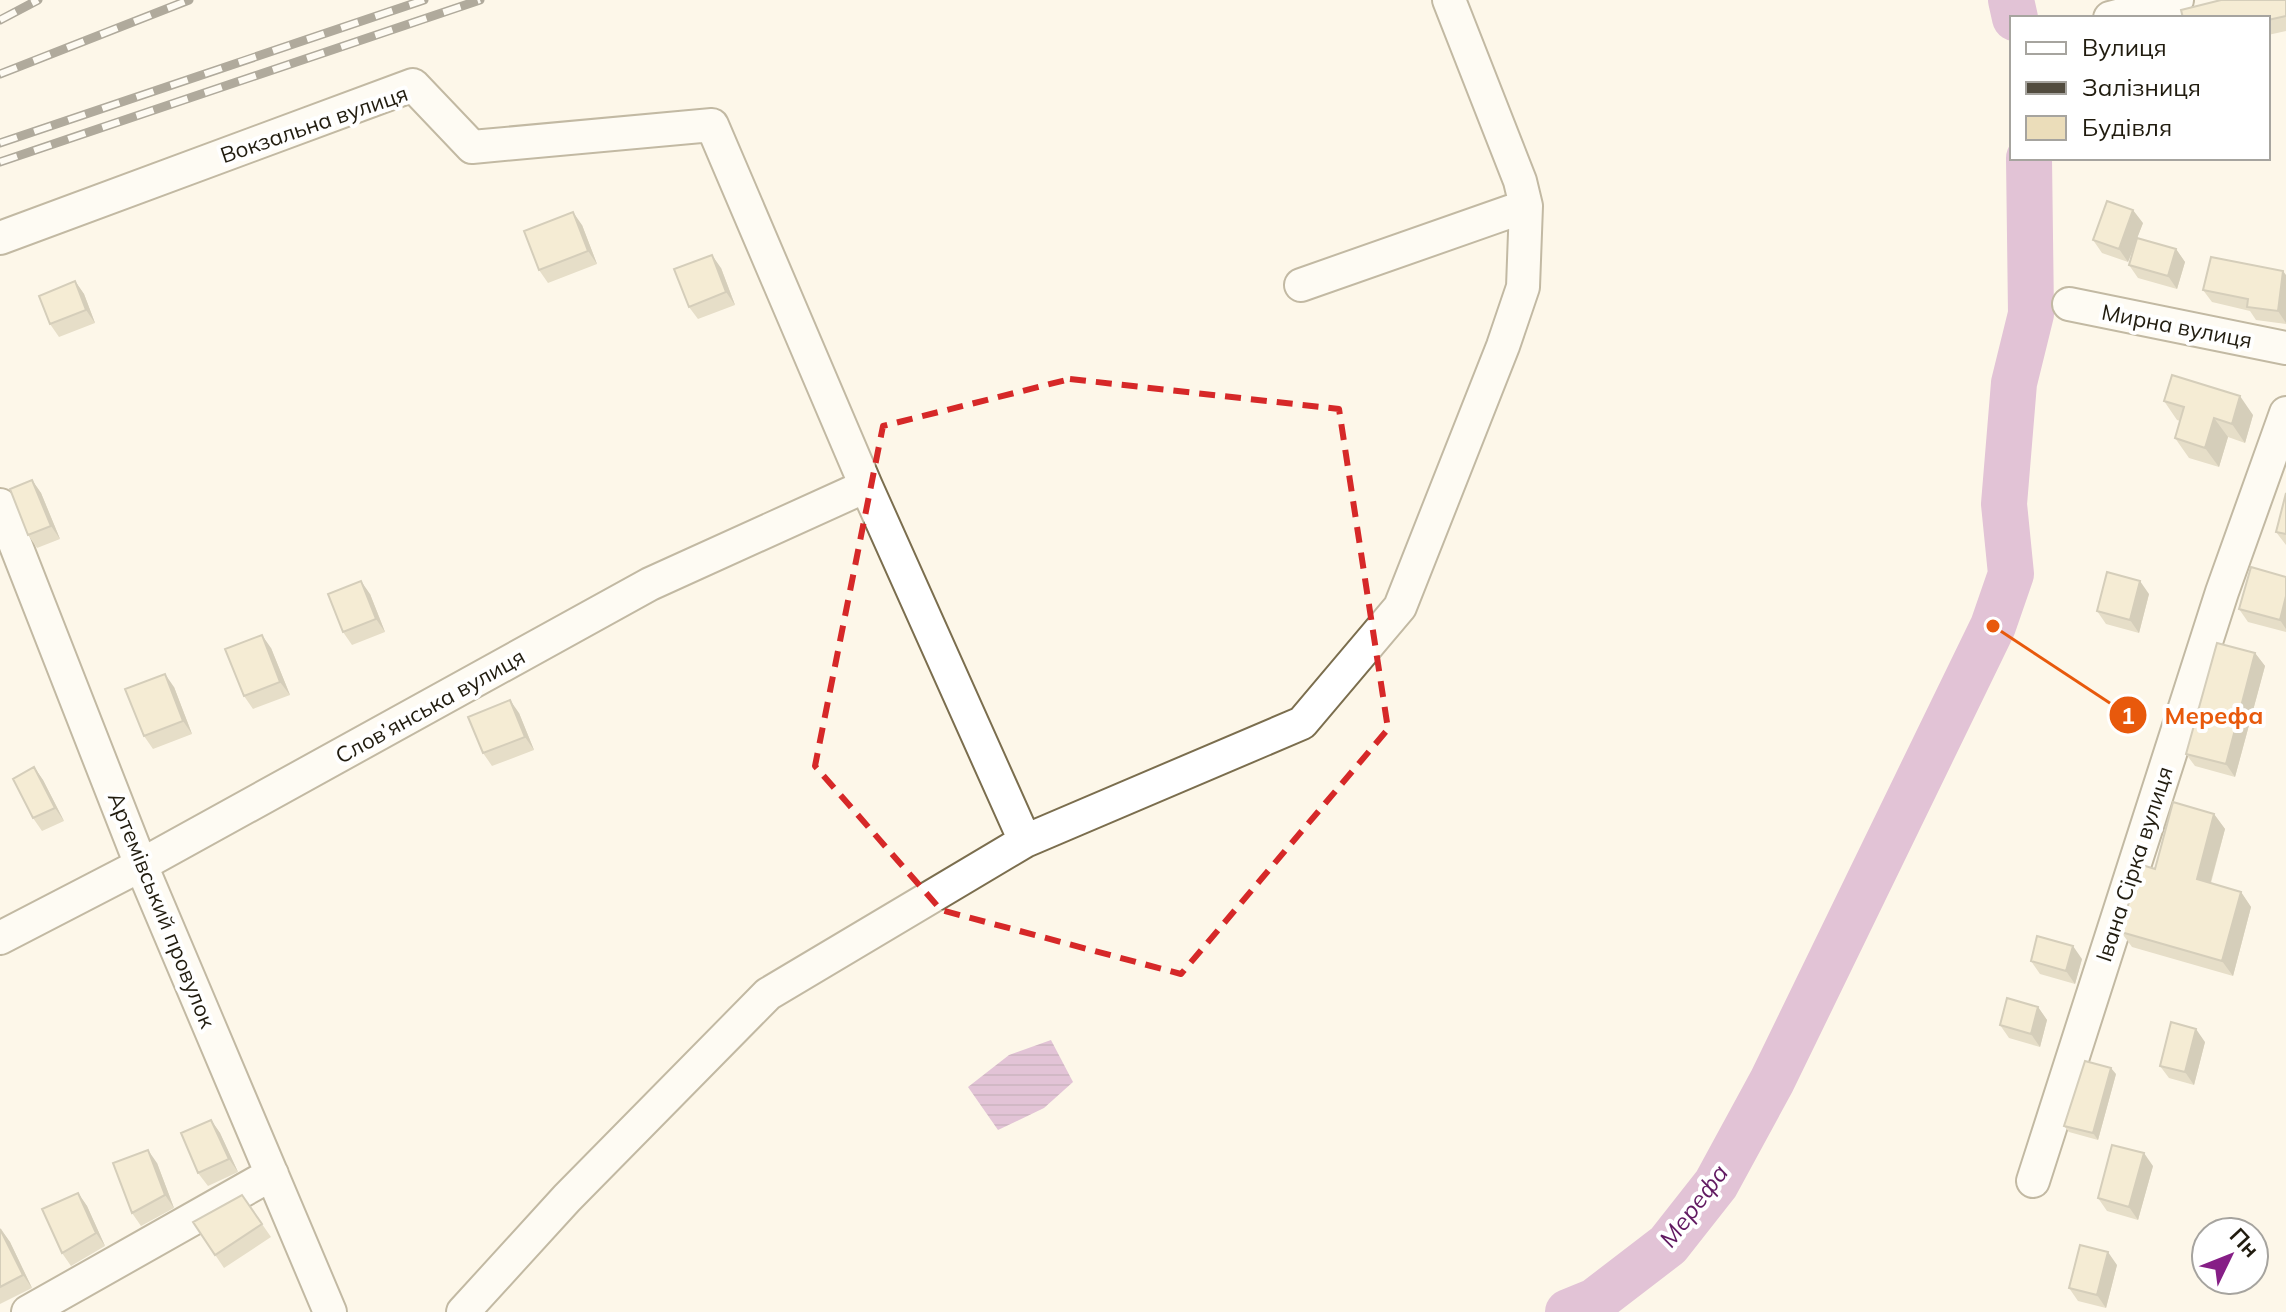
<svg xmlns="http://www.w3.org/2000/svg" width="2286" height="1312" font-family="Mulish,sans-serif">
<style>
.water{fill:url(#water-rules)}
.lines{fill:none;stroke-linecap:round;stroke-linejoin:round}
.river{stroke:#c084be;stroke-width:46}
.minor-casing{stroke:#7b6e4e;stroke-width:36}
.minor{stroke:#fff;stroke-width:32}
.rail-casing{stroke:#524c3f;stroke-width:9}
.rail{stroke:#fff;stroke-width:6;stroke-dasharray:18;stroke-linecap:butt}
.wall{fill:#cabea0}
.shaded-wall{fill:#a49b82}
.building{fill:#ebddba;stroke:#a49b82;stroke-width:2}
.marked{fill:none;stroke:#d62828;stroke-width:6;stroke-dasharray:16 10;stroke-linejoin:round}
.labels{text-anchor:middle;stroke-width:8;stroke-linejoin:round;paint-order:stroke}
.street-label{font-size:22px;fill:#211c0f;stroke:#fff}
.water-label{font-size:24px;font-style:italic;fill:#611961;stroke:#fff}
.leader{fill:none;stroke:#e8590c;stroke-width:3}
.callout-dot{fill:#e8590c;stroke:#fff;stroke-width:3}
.mark-label{font-size:24px;text-anchor:middle;font-weight:bold;fill:#fff}
.callout-label{font-size:24px;text-anchor:middle;font-weight:bold;fill:#e8590c;stroke:#fff;stroke-width:8;stroke-linejoin:round;paint-order:stroke}
</style>
<defs>
<pattern id="water-rules" width="6" height="5" patternUnits="userSpaceOnUse" patternTransform="scale(2)"><rect width="6" height="5" fill="#c084be"/><path d="M0 2.5h6" fill="none" stroke="#9c6b99"/></pattern>
</defs>
<rect width="100%" height="100%" fill="#fdf7e9"/>
<!-- water -->
<path class="water" d="M1051 1040 1073 1082 1044 1108 998 1130 968 1087 1009 1055Z"/>
<g class="lines">
<!-- river -->
<path class="river" d="M2011 0 2015 18
M1568 1312 1595 1301 1668 1245 1716 1184 1772 1081 1993 626 2011 574 2004 504 2014 383 2031 314 2029 158"/>
<!-- minor casing -->
<g class="minor-casing">
<path id="minor" d="M2110 18 2177 0
M0 238 413 85 472 147 712 125 866 486 1025 841
M1301 285 1526 206
M2069 304 2286 348
M0 505 141 865 330 1312
M0 938 141 865 650 584 866 486
M2033 1181 2222 592 2286 413
M28 1312 272 1174
M463 1312 567 1198 768 994 1025 841 1302 723 1400 607 1503 346 1523 287 1526 206 1520 181 1449 0"/>
</g>
<!-- minor -->
<use href="#minor" class="minor"/>
<!-- rail casing -->
<g class="rail-casing">
<path id="rail" d="M0 20 38 0
M0 74 189 0
M0 143 424 0
M0 162 480 0"/>
</g>
<!-- rail -->
<use href="#rail" class="rail"/>
</g>
<!-- wall -->
<path class="wall" d="M2286 0V31L2268 35V18Z
M2143 223 2137 238 2176 249 2185 262 2177 289 2138 278 2129 265 2135 245 2128 262 2102 253 2093 240Z
M582 225 597 264 548 283 539 270Z
M721 268 735 305 698 319 689 307Z
M2286 275V324L2256 320 2250 311 2212 302 2203 290Z
M75 281 84 294 95 323 59 337 50 324Z
M2164 401 2253 415 2245 443 2228 437 2219 467 2189 458 2175 438 2180 421 2177 420Z
M32 480 41 493 60 539 37 548 28 535Z
M2286 493V545L2276 532Z
M2286 577V632L2248 622 2239 609Z
M370 594 385 632 352 645 343 632Z
M2149 594 2139 633 2106 624 2097 611Z
M271 648 290 695 253 709 244 696Z
M2255 653 2265 666 2235 777 2195 766 2186 754Z
M174 687 192 734 153 749 144 736Z
M519 713 534 750 492 766 483 753Z
M34 767 43 780 64 821 42 831 33 818Z
M2214 814 2225 829 2211 883 2241 892 2251 907 2233 976 2132 947 2121 932 2155 869Z
M2082 959 2075 984 2040 974 2031 961Z
M2038 1007 2047 1020 2040 1047 2009 1038 2000 1025Z
M2205 1042 2194 1085 2169 1078 2160 1066Z
M2116 1074 2098 1140 2069 1132 2064 1126Z
M211 1120 220 1133 238 1172 208 1186 198 1173Z
M157 1163 174 1208 141 1226 132 1213Z
M2153 1166 2138 1220 2107 1211 2098 1198Z
M78 1193 87 1206 105 1246 71 1266 62 1253Z
M242 1195 271 1237 224 1268 193 1222Z
M0 1229 10 1242 32 1288 0 1304Z
M2117 1265 2106 1308 2078 1301 2069 1288Z"/>
<!-- shaded-wall -->
<path class="shaded-wall" d="M2133 210 2143 223 2128 262 2119 249Z
M573 212 582 225 597 264 588 251Z
M2176 249 2185 262 2177 289 2168 276Z
M712 255 721 268 735 305 726 292Z
M2283 271 2286 275V323L2278 311Z
M75 281 84 294 95 323 86 310Z
M2240 396 2253 415 2245 443 2232 424Z
M2214 418 2228 437 2219 467 2205 448Z
M32 480 41 493 60 539 51 526Z
M361 581 370 594 385 632 376 619Z
M2140 581 2149 594 2139 633 2130 620Z
M2286 596V629L2280 620Z
M262 635 271 648 290 695 280 682Z
M2255 653 2265 666 2235 777 2226 764Z
M165 674 174 687 192 734 183 721Z
M510 700 519 713 534 750 525 737Z
M34 767 43 780 64 821 55 808Z
M2214 814 2225 829 2207 895 2197 879Z
M2241 892 2251 907 2233 976 2222 961Z
M2073 946 2082 959 2075 984 2066 971Z
M2038 1007 2047 1020 2040 1047 2031 1034Z
M2196 1029 2205 1042 2194 1085 2185 1072Z
M2111 1068 2116 1074 2098 1140 2093 1133Z
M211 1120 220 1133 238 1172 229 1159Z
M148 1150 157 1163 174 1208 165 1195Z
M2144 1153 2153 1166 2138 1220 2129 1207Z
M78 1193 87 1206 105 1246 96 1233Z
M1 1229 10 1242 32 1288 23 1275Z
M2108 1252 2117 1265 2106 1308 2097 1295Z"/>
<!-- building -->
<path class="building" d="M2221 0H2286V16L2268 20V18H2183L2181 10Z
M2107 201 2133 210 2119 249 2093 240Z
M573 212 588 251 539 270 524 231Z
M2137 238 2176 249 2168 276 2129 265Z
M712 255 726 292 689 307 674 269Z
M2211 257 2283 271 2278 311 2247 307 2248 299 2203 290Z
M75 281 86 310 50 324 39 296Z
M2172 375 2240 396 2232 424 2214 418 2205 448 2175 438 2184 407 2164 401Z
M32 480 51 526 28 535 10 489Z
M2286 493V534L2276 532Z
M2251 567 2286 577V596L2280 620 2239 609Z
M2107 572 2140 581 2130 620 2097 611Z
M361 581 376 619 343 632 328 594Z
M262 635 280 682 244 696 225 649Z
M2217 643 2255 653 2226 764 2186 754Z
M165 674 183 721 144 736 125 689Z
M510 700 525 737 483 753 468 717Z
M34 767 55 808 33 818 13 779Z
M2173 802 2214 814 2197 879 2241 892 2222 961 2121 932 2139 864 2155 869Z
M2037 936 2073 946 2066 971 2031 961Z
M2007 998 2038 1007 2031 1034 2000 1025Z
M2171 1022 2196 1029 2185 1072 2160 1066Z
M2085 1061 2111 1068 2093 1133 2064 1126Z
M211 1120 229 1159 198 1173 181 1133Z
M2112 1145 2144 1153 2129 1207 2098 1198Z
M148 1150 165 1195 132 1213 113 1163Z
M78 1193 96 1233 62 1253 42 1209Z
M242 1195 262 1224 215 1255 193 1222Z
M0 1229 23 1275 0 1287Z
M2080 1245 2108 1252 2097 1295 2069 1288Z"/>
<!-- marked area -->
<path d="M0 0H2286V1312H0ZM1070 379 1339 409 1388 729 1181 974 941 910 815 766 883 426Z" fill="#fdf7e9" fill-opacity=".55" fill-rule="evenodd"/>
<path class="marked" d="M1070 379 1339 409 1388 729 1181 974 941 910 815 766 883 426Z"/>
<g class="labels">
<!-- street labels -->
<g class="street-label">
<text transform="translate(314 124) rotate(-19)" y="8">Вокзальна вулиця</text>
<text transform="translate(2177 326) rotate(11)" y="8">Мирна вулиця</text>
<text transform="translate(430 706) rotate(-29)" y="8">Слов’янська вулиця</text>
<text transform="translate(2134 864) rotate(-72)" y="8">Івана Сірка вулиця</text>
<text transform="translate(162 910) rotate(68)" y="8">Артемівський провулок</text>
</g>
<!-- water labels -->
<g class="water-label">
<text transform="translate(1694 1206) rotate(-53)" y="8">Мерефа</text>
</g>
</g>
<!-- callouts -->
<path class="leader" d="M1993 626L2128 715"/>
<g class="callout-dot">
<circle cx="1993" cy="626" r="8"/>
<circle cx="2128" cy="715" r="20"/>
</g>
<g class="mark-label">
<text x="2128" y="724">1</text>
</g>
<g class="callout-label">
<text x="2214" y="724">Мерефа</text>
</g>
<!-- legend -->
<rect x="2010" y="16" width="260" height="144" fill="#ffffff" stroke="#a6a49f" stroke-width="2"/>
<rect x="2026" y="42" width="40" height="12" fill="#ffffff" stroke="#a6a49f" stroke-width="2"/>
<text x="2082" y="56" font-size="24" fill="#211c0f">Вулиця</text>
<rect x="2026" y="82" width="40" height="12" fill="#524c3f" stroke="#a6a49f" stroke-width="2"/>
<text x="2082" y="96" font-size="24" fill="#211c0f">Залізниця</text>
<rect x="2026" y="116" width="40" height="24" fill="#ebddba" stroke="#a6a49f" stroke-width="2"/>
<text x="2082" y="136" font-size="24" fill="#211c0f">Будівля</text>
<!-- north arrow -->
<g transform="translate(2230 1256) rotate(47)"><circle r="38" fill="#ffffff" stroke="#a6a49f" stroke-width="2"/>
<path d="M0-6L14 30L0 20L-14 30Z" fill="#861f86"/>
<text y="-12" font-size="22" font-weight="bold" text-anchor="middle" fill="#211c0f">Пн</text>
</g>
</svg>
